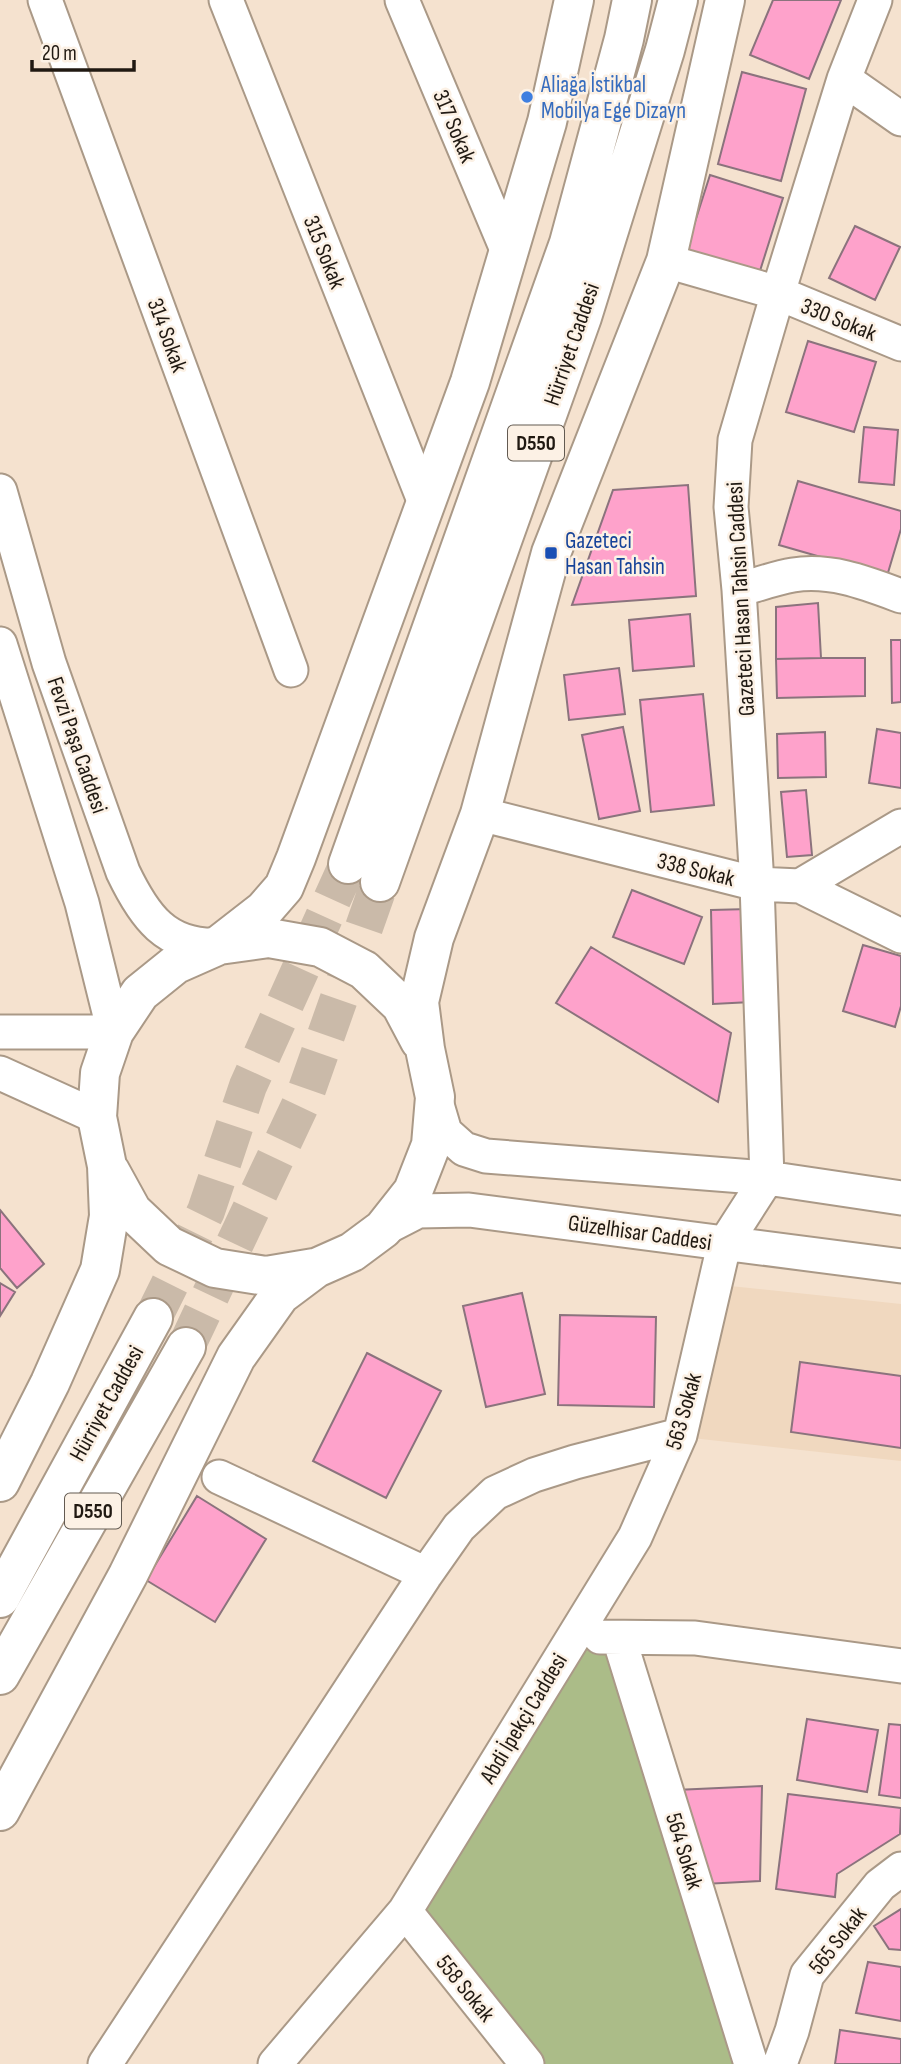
<svg xmlns="http://www.w3.org/2000/svg" width="901" height="2064" font-family="'Sofia Sans Condensed',sans-serif">
<style>
.built{fill:#f0d8bf}
.green{fill:#abbc88}
.building{fill:#fea2cb;stroke:#8b737d;stroke-width:2}
.lines{fill:none;stroke-linecap:round;stroke-linejoin:round}
.highway-tunnel{stroke:#cabaa9;stroke-width:38;stroke-dasharray:38 19;stroke-linecap:butt}
.minor-casing{stroke:#aa9987;stroke-width:37}
.highway-casing{stroke:#aa9987;stroke-width:42}
.minor{stroke:#fff;stroke-width:33}
.highway{stroke:#fff;stroke-width:38}
.shop-dot{fill:#3f7fe0;stroke:#fcf1e5;stroke-width:2.5}
.transit-dot{fill:#1a4fb4;stroke:#fcf1e5;stroke-width:2.5}
.labels{text-anchor:middle;stroke-width:5;stroke-linejoin:round;paint-order:stroke}
.shield{fill:#fcf1e5;stroke:#625a51;stroke-width:2}
.shield-label{font-size:21px;font-weight:bold;fill:#201912}
.shop-label{font-size:23px;fill:#366cbe;stroke:#fcf1e5;text-anchor:start}
.street-label{font-size:23px;fill:#201912;stroke:#fcf1e5}
.transit-label{font-size:23px;fill:#164399;stroke:#fcf1e5;text-anchor:start}
</style>
<rect width="100%" height="100%" fill="#f5e2cf"/>
<!-- built -->
<path class="built" d="M730 1286 901 1304V1461L692 1438Z"/>
<!-- green -->
<path class="green" d="M573 1635 619 1638 751 2064H527L405 1911Z"/>
<!-- building -->
<path class="building" d="M773 0H841L809 79 750 55Z
M742 72 806 89 781 181 718 164Z
M710 175 783 198 759 274 686 250Z
M855 226 900 247 875 300 829 278Z
M808 341 876 362 854 432 786 412Z
M864 427 898 430 894 485 859 482Z
M798 481 901 511V529L887 576 779 545Z
M688 485 696 596 572 605 613 490Z
M818 603 821 658 776 659V607Z
M690 614 694 666 633 671 629 620Z
M891 640H901V702L892 703Z
M821 658H865V696L777 698 776 659Z
M619 668 625 714 569 720 564 675Z
M703 694 714 805 651 812 640 700Z
M623 727 640 811 599 819 582 735Z
M877 729 901 733V788L869 783Z
M825 732 826 777 778 778 777 734Z
M806 790 812 855 787 857 781 792Z
M632 890 702 917 684 964 613 937Z
M749 909 751 1002 713 1004 711 910Z
M863 945 901 956V1006L895 1027 843 1011Z
M591 947 731 1033 718 1102 556 1003Z
M0 1210 44 1264 17 1288 0 1268Z
M0 1283 15 1292 0 1316Z
M522 1293 545 1394 486 1407 463 1306Z
M560 1315 656 1317 654 1407 558 1405Z
M367 1353 441 1391 386 1498 313 1461Z
M800 1362 901 1376V1448L791 1432Z
M197 1496 266 1539 215 1622 146 1580Z
M807 1719 878 1730 867 1792 797 1780Z
M889 1724 901 1725V1798L879 1795Z
M762 1786 760 1881 704 1884 676 1790Z
M788 1794 901 1808 900 1834 837 1874 835 1897 776 1889Z
M901 1909V1950L889 1949 874 1926Z
M868 1962 901 1967V2021L856 2013Z
M840 2030 901 2039V2064H835Z"/>
<g class="lines">
<!-- highway-tunnel -->
<path class="highway-tunnel" d="M153 1318 206 1211 248 1086 348 864
M186 1347 305 1095 380 882"/>
<!-- minor casing -->
<g class="minor-casing">
<path id="minor" d="M45 0 291 670
M226 0 425 503
M402 0 508 252
M844 79 901 119
M666 261 778 293 901 344
M0 491 49 663 123 872C144 916 166 948 219 945
M739 590C756 585 775 578 793 575 831 569 866 583 901 596
M0 644 82 903 114 1032H0
M480 814 757 884 800 886 901 826
M800 886 901 936
M0 1073 97 1117
M435 1098 445 1132 464 1149 486 1156 767 1178 901 1198
M383 1229 418 1211 469 1210 901 1266
M219 1477 426 1574
M600 1637 695 1638 901 1666
M619 1638 751 2064
M405 1911 527 2064
M105 2064 426 1574 459 1527 495 1493 534 1475 575 1462 680 1435
M275 2064 405 1911 635 1537 680 1435 724 1245 767 1178 757 884 739 590 731 507 735 440 778 293 844 79 875 0
M780 2064 792 2031 807 1975 880 1885 901 1869"/>
</g>
<!-- highway casing -->
<g class="highway-casing">
<path id="highway" d="M348 864 569 243 624 39 632 0
M380 882 582 317 665 50 678 0
M219 945 264 910 284 887 296 858 470 382 547 122 574 0
M110 1171 132 1211 169 1246 215 1268 266 1276 314 1268
M0 1482 50 1383 100 1270 109 1216 107 1166 97 1117 100 1073 114 1032 140 993 176 964 219 945 269 938 320 947 364 970 401 1005 420 1041
M0 1598 153 1318
M0 1675 186 1347
M0 1811 128 1575 236 1357 280 1295 316 1268 352 1252 383 1229 413 1191 431 1145 435 1097 425 1049 419 1002 434 938 480 814 551 553 666 261 725 0"/>
</g>
<!-- minor -->
<use href="#minor" class="minor"/>
<!-- highway -->
<use href="#highway" class="highway"/>
</g>
<!-- markers -->
<circle class="shop-dot" cx="527" cy="97" r="7"/>
<rect class="transit-dot" x="544" y="546" width="14" height="14" rx="3.5"/>
<g class="labels">
<!-- shield labels -->
<g class="shield">
<rect x="508" y="425.5" width="56" height="35" rx="5"/>
<rect x="65" y="1493.5" width="56" height="35" rx="5"/>
</g>
<g class="shield-label">
<text x="536" y="450">D550</text>
<text x="93" y="1518">D550</text>
</g>
<!-- shop labels -->
<g class="shop-label">
<text x="541" y="92">Aliağa İstikbal<tspan x="541" dy="26">Mobilya Ege Dizayn</tspan></text>
</g>
<!-- street labels -->
<g class="street-label">
<text transform="translate(455 126) rotate(67)" y="8">317 Sokak</text>
<text transform="translate(325 252) rotate(68)" y="8">315 Sokak</text>
<text transform="translate(839 319) rotate(22)" y="8">330 Sokak</text>
<text transform="translate(168 335) rotate(70)" y="8">314 Sokak</text>
<text transform="translate(571 344) rotate(-71)" y="8">Hürriyet Caddesi</text>
<text transform="translate(740 599) rotate(-93)" y="8">Gazeteci Hasan Tahsin Caddesi</text>
<text transform="translate(78 745) rotate(71)" y="8">Fevzi Paşa Caddesi</text>
<text transform="translate(696 869) rotate(14)" y="8">338 Sokak</text>
<text transform="translate(640 1232) rotate(8)" y="8">Güzelhisar Caddesi</text>
<text transform="translate(106 1403) rotate(-61)" y="8">Hürriyet Caddesi</text>
<text transform="translate(683 1411) rotate(-74)" y="8">563 Sokak</text>
<text transform="translate(523 1718) rotate(-59)" y="8">Abdi İpekçi Caddesi</text>
<text transform="translate(685 1851) rotate(73)" y="8">564 Sokak</text>
<text transform="translate(837 1940) rotate(-52)" y="8">565 Sokak</text>
<text transform="translate(466 1988) rotate(51)" y="8">558 Sokak</text>
</g>
<!-- transit labels -->
<g class="transit-label">
<text x="565" y="548">Gazeteci<tspan x="565" dy="26">Hasan Tahsin</tspan></text>
</g>
</g>
<!-- scale -->
<path d="M32 60v10h102v-10" fill="none" stroke="#201912" stroke-width="3.5"/>
<text x="42" y="60" font-size="21" fill="#201912" stroke="#fcf1e5" stroke-width="5" paint-order="stroke">20 m</text>
</svg>
